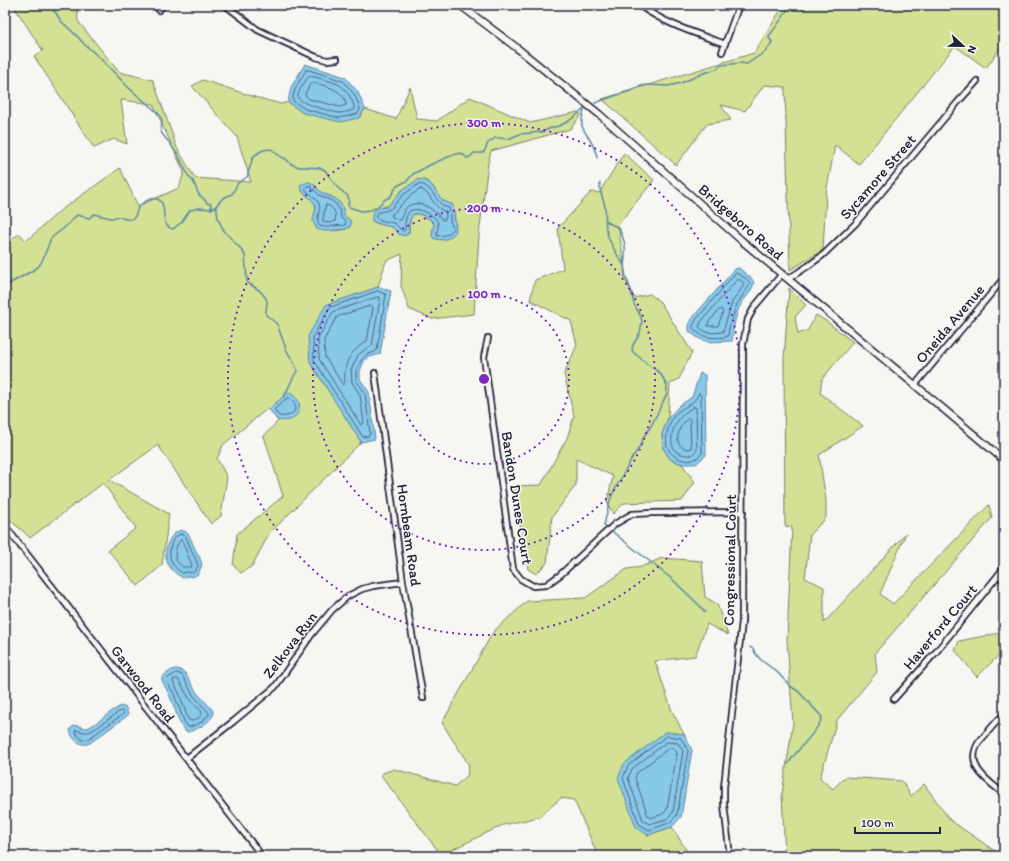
<svg xmlns="http://www.w3.org/2000/svg" width="1009" height="861" font-family="Itim,sans-serif">
<style>
.green{fill:#d2e194;stroke:#7a8268;fill-rule:evenodd}
.water{fill:#88c8e9;stroke:#5f86a3}
.lines{fill:none;stroke-linecap:round;stroke-linejoin:round}
.shore{stroke:#4b6481;stroke-width:1}
.stream{stroke:#5f86a3;stroke-width:1.5}
.street-casing{stroke:#22223b;stroke-width:8}
.secondary-casing{stroke:#22223b;stroke-width:9}
.street{stroke:#f6f6f2;stroke-width:4.5}
.secondary{stroke:#f6f6f2;stroke-width:6}
.ring{fill:none;stroke:#7b2cbf;stroke-width:2;stroke-dasharray:2 4}
.labels{text-anchor:middle;stroke-width:3;stroke-linejoin:round;paint-order:stroke}
.street-label{font-size:15px;fill:#22223b;stroke:#f6f6f2}
.centre{fill:#7b2cbf;stroke:#f6f6f2;stroke-width:2}
.ring-label{font-size:12px;text-anchor:middle;font-weight:bold;fill:#7b2cbf;stroke:#f6f6f2;stroke-width:3;stroke-linejoin:round;paint-order:stroke}
</style>
<rect width="100%" height="100%" fill="#f6f6f2"/>
<filter id="ink" filterUnits="userSpaceOnUse"><feTurbulence type="fractalNoise" baseFrequency=".025" numOctaves="2"/><feDisplacementMap in="SourceGraphic" scale="8" xChannelSelector="R" yChannelSelector="G"/><feConvolveMatrix kernelMatrix="1 2 1 2 8 2 1 2 1" color-interpolation-filters="sRGB"/></filter>
<g filter="url(#ink)">
<!-- green -->
<path class="green" d="M13 5H77L78 21 119 72 153 80 177 148 195 178 251 182 237 137 192 86 203 80 258 98 281 104 288 102 303 113 359 118 365 109 396 119 410 87 417 119 437 121 470 97 530 123 578 112 581 115 570 129 491 151 488 163 479 235 474 314 432 319 409 309 401 286 402 254 386 261 378 287 326 305 310 362 361 442 269 534 252 566 241 573 233 565 237 534 283 496 264 436 278 421 268 408 223 445 217 459 227 477 221 516 211 524 158 445 109 480 169 514 162 565 138 586 108 550 136 528 103 483 30 538 24 532 5 516V242L20 234 26 241 61 210 120 168 138 206 179 188 184 172 153 104 121 100 127 144 114 139 94 148 34 56 43 51ZM417 180C435 178 435 196 445 202 446 202 451 204 452 204L456 226C448 238 450 239 435 239 430 234 434 229 434 224 429 218 421 213 414 214 408 219 410 226 409 233L405 236 399 234 393 227 376 223 372 221 378 208 387 206 389 205 401 191ZM310 182C316 185 317 189 322 193 323 194 326 194 328 195 338 199 344 205 344 216L350 220 351 224 349 228C339 232 328 231 317 229 314 224 313 220 314 214 315 212 316 209 316 207 315 199 305 196 301 190Z
M784 5H1004V43L986 68 955 46 859 164 835 145 826 193 823 250 790 270 785 87 764 85 745 111 721 105 731 120 707 124 676 165 602 99 754 53Z
M624 153 654 180 618 225 626 276 634 298 650 294 660 302 692 352 679 379 670 384 668 418 662 434 663 448 670 459 682 464 695 482 682 501 624 503 613 514 607 502 613 476 576 459V485L552 517 547 563 536 574 528 569 513 486 541 485 567 438 574 416 564 374 577 345 571 321 530 300 535 280 563 269 558 228 591 192 599 193Z
M789 288 806 305 795 317 798 334 808 330 816 315 826 321 853 342 822 379 820 393 863 426 819 455 826 500V518L810 534 805 578 824 587V623L906 533 880 594 893 604 989 505 992 518 875 653 877 672 837 720 820 778 833 789 845 777 902 781 911 796 924 784 950 820 1002 856H785L782 794 793 723 787 640 792 527 785 526 784 359Z
M662 558 702 561 705 597 717 604 728 635 707 624 695 656 655 661 672 711 684 734 665 732 648 835 672 827 690 856H598L574 800 561 798 539 817 503 825 441 855 380 774 394 769 455 786 467 776 469 765 442 723 493 632 527 601 585 598 627 569 641 567Z
M1004 632V650L977 677 955 650 959 641Z"/>
<!-- water -->
<path class="water" d="M305 64 345 77 358 92 365 109 359 118 340 122 303 113 288 102 291 87Z
M417 180C433 177 435 195 444 201 447 203 450 203 453 205L456 231C451 239 442 242 433 238L432 234 434 223C429 218 421 213 414 214 409 218 409 226 409 232L405 236 399 234 392 227 379 224 372 221V214L374 211 378 208 387 207 389 205 401 191Z
M308 182C315 183 316 188 321 192 323 194 327 195 330 196 339 200 344 206 344 216L350 220 351 224 349 228C344 230 340 229 335 230 328 231 324 232 317 229 316 227 314 224 313 221 313 215 317 210 315 205 312 197 303 196 300 186V185Z
M739 268 752 279 754 283C752 291 746 297 741 304 735 315 733 330 732 341L708 342 698 338 689 331V325L693 317 735 269Z
M378 287 391 291 380 354 370 357 364 361 360 371V379L369 392 375 439 361 442 310 362 308 336 326 305Z
M700 373 705 375 706 455 696 464H682L670 459 663 448 662 434 668 418 679 406 692 397Z
M287 393H291C293 395 296 398 298 400 302 407 298 417 290 420 286 421 282 421 277 420L269 409Z
M181 530 186 532 189 535 196 551 200 558 202 565 198 574 193 577 188 576 183 578C177 575 170 569 167 562 163 551 169 533 181 530Z
M175 669H178L185 673 197 693 210 707 213 711V716C207 723 204 726 194 730 191 731 188 733 185 731 179 726 174 704 170 697 168 691 164 686 162 680V677L170 671Z
M121 706 126 708 128 714 127 716 90 743C87 744 85 745 83 744 77 744 70 735 70 729 77 722 79 728 87 728 99 723 108 712 121 706Z
M665 732 684 734 692 750 681 817 672 827 648 835 636 827 618 778 624 764Z"/>
<g class="lines">
<!-- shore -->
<path class="shore" d="M306 70H309L343 81 354 94 360 108V110L357 114 339 118 305 109 293 101C292 90 301 80 306 70Z
M309 76H311C318 78 336 82 341 86 347 91 355 102 354 110 350 111 344 113 339 113 333 112 301 104 298 98 296 94 306 80 309 76Z
M311 83H314C326 86 345 90 346 105L340 107 309 99 305 95Z
M419 184C431 185 433 196 440 203 443 206 446 207 449 208 450 212 450 216 450 221 451 224 454 228 452 230 450 235 441 236 437 236 436 232 439 227 438 223 436 215 417 206 410 211 405 215 405 224 405 230L403 231C399 229 397 224 393 223 387 221 381 221 376 218 375 209 385 213 390 209 394 207 399 199 403 195 408 191 414 188 419 184Z
M309 186 312 188 319 195 332 201 336 204 340 211 341 218 346 222 345 225C341 226 338 225 334 226 329 227 326 228 320 226 314 217 322 212 319 204 316 197 310 194 305 190L306 187Z
M421 189C432 194 432 206 445 212L446 216 445 220H442C436 210 417 197 406 208 403 212 402 216 400 220L392 217V214C396 211 399 207 403 203 408 197 414 193 421 189Z
M326 205C334 206 337 214 335 221L329 223 323 221Z
M736 273C739 274 750 280 750 284 750 285 749 286 749 286L737 304 729 328 728 336 726 337C712 338 703 339 693 328V326L696 320Z
M737 280C740 279 744 282 744 285L732 302 723 332H722C713 333 705 334 699 327L701 322Z
M378 291 385 294 386 295 377 350 375 352 368 354 362 359 356 371V380L365 393 370 434 369 436 363 437 314 360 313 337 329 308Z
M378 297H380V299L372 346 366 349 358 355 351 370 352 382 360 395 364 423 363 424 361 425 319 359 318 338 333 312Z
M370 306H372L373 308 367 341C350 352 343 362 345 383L343 385 325 357 324 340 337 317Z
M721 309 723 312 718 326H708V323L719 310Z
M699 393 701 395 702 453C700 455 698 458 695 459 685 464 670 456 667 446 665 437 668 429 671 421 676 410 686 408 694 401 697 398 697 395 699 393Z
M289 398C295 401 297 406 294 412 289 416 285 417 279 416L275 411V409L283 401Z
M693 407H695L696 408 697 450 692 455C687 455 681 455 677 452 668 445 672 429 677 422 681 415 687 411 693 407Z
M689 418 690 420 691 447 690 449C670 449 678 424 689 418Z
M181 534 186 537 192 552 196 560 198 566 195 571 192 573 188 572 182 573C178 570 173 566 171 560 169 555 170 545 173 540 175 537 178 535 181 534Z
M181 540 182 541 192 565 191 567H183C181 565 177 563 176 560 174 554 176 543 181 540Z
M177 673 182 675 193 695 209 713V715L205 718 202 722 190 727H188L184 721 174 694 166 680 168 678Z
M176 679H178L189 698 202 712C202 717 196 720 191 721L188 719 179 693 173 682V680Z
M122 711 124 713 122 715 88 739 82 740 75 732V731L76 730 84 732H89L98 727 117 713Z
M667 736 681 738 688 751 677 815 669 823 649 830 639 824 623 778 628 766Z
M667 742 678 743 683 751 673 812 667 819 649 824 643 820 628 778 632 769Z
M669 748H674L677 753 667 809 663 814 650 818 648 816 635 778 637 773Z"/>
<!-- stream -->
<path class="stream" d="M48 5 55 12 62 22 77 36 84 44 100 58 129 88 159 114 162 120 161 132 166 139 170 143 174 150 177 153 189 177 193 181 199 195 204 199 207 203 211 204V208
M595 103 617 95 631 91 640 86 649 85 668 86 681 83 704 73 717 69 721 65 741 63 747 64 765 52 769 47 772 42 769 38V36C777 26 784 16 790 5
M584 109C583 114 581 121 582 126 584 131 587 135 590 140 592 143 597 154 597 158
M600 183C599 195 604 198 605 207 606 214 605 222 606 229 608 241 617 255 624 265
M216 207 217 210 218 219 222 227 225 232 241 249 245 255 247 281 248 283 259 290 266 298 267 302 266 311V315L277 324 286 349 297 369V371L293 378 284 397
M606 220 609 223 619 228 624 241 625 245V258L624 265 625 278 631 291 634 304 641 317 642 321 640 333 633 345 632 350 633 352 646 363 660 373 667 385V394L651 426 644 436 639 448 632 458 613 493 610 500 604 525 673 580 700 606 705 612
M5 286 32 271 39 266 43 259 51 238 63 229 77 215 89 218 94 214C99 215 107 218 112 218 114 218 115 216 118 217 123 217 127 222 133 218 137 216 136 211 138 208 141 203 151 197 157 199 169 202 158 226 173 229L182 222 190 210 199 208 211 209 215 207 223 198 232 194 238 183 247 177 253 157 255 155 263 150 271 149 281 157 286 159 291 164 299 167H307L320 168 325 170 327 173 338 188 348 196 349 201 348 205 349 207 361 211 371 210 377 207 384 200 390 197 397 186 407 181 413 174 434 163 453 155 460 153 464 155 467 158 470 157 474 153H482L484 152 488 143 495 138H500L508 139 520 134 542 132 551 128 559 126 569 121 584 109
M750 647 754 650 755 653 761 660 777 672 790 686 798 691 822 717C821 726 804 743 798 751 794 755 791 760 788 764"/>
<!-- street casing -->
<g class="street-casing">
<path id="street" d="M225 5 258 30 316 57 327 60 337 59
M639 5C665 24 695 33 725 44
M159 10 163 5
M722 52 739 5
M788 279 808 266 823 255 855 224 958 102 977 81
M488 338 484 357 513 569 521 579 533 586 546 585 560 575 615 524 632 514 652 513 743 512
M375 373 403 582 423 698
M915 385 1004 278
M5 526 262 856
M998 575 1004 580
M894 699 936 652 1004 568
M1004 715 998 720 979 742C964 766 987 780 1004 794
M187 758 234 721 275 687 312 634 332 610 348 596 362 589 373 586 403 582
M730 856 724 805V787L742 621 743 344 748 319 755 306 782 274"/>
</g>
<!-- secondary casing -->
<g class="secondary-casing">
<path id="secondary" d="M460 5 517 48 599 114 741 240 915 385 1004 460"/>
</g>
<!-- street -->
<use href="#street" class="street"/>
<!-- secondary -->
<use href="#secondary" class="secondary"/>
</g>
</g>
<!-- distance rings -->
<g class="ring">
<circle cx="484" cy="379" r="85"/>
<circle cx="484" cy="379" r="171"/>
<circle cx="484" cy="379" r="256"/>
</g>
<g class="labels">
<!-- street labels -->
<g class="street-label">
<text transform="translate(878 177) rotate(-49)" y="5">Sycamore Street</text>
<text transform="translate(741 222) rotate(41)" y="5">Bridgeboro Road</text>
<text transform="translate(950 324) rotate(-50)" y="5">Oneida Avenue</text>
<text transform="translate(517 498) rotate(81)" y="5">Bandon Dunes Court</text>
<text transform="translate(409 535) rotate(82)" y="5">Hornbeam Road</text>
<text transform="translate(730 560) rotate(-89)" y="5">Congressional Court</text>
<text transform="translate(940 627) rotate(-50)" y="5">Haverford Court</text>
<text transform="translate(290 645) rotate(-53)" y="5">Zelkova Run</text>
<text transform="translate(143 684) rotate(52)" y="5">Garwood Road</text>
</g>
</g>
<circle cx="484" cy="379" r="6" class="centre"/>
<g class="ring-label">
<text x="484" y="127">300 m</text>
<text x="484" y="212">200 m</text>
<text x="484" y="298">100 m</text>
</g>
<!-- margin -->
<rect width="1009" height="861" fill="none" stroke="#f6f6f2" stroke-width="20"/>
<rect x="10" y="10" width="989" height="841" fill="none" stroke="#22223b" stroke-width="1.5" filter="url(#ink)"/>
<!-- north arrow -->
<g transform="translate(963 46) rotate(112)" stroke="#f6f6f2" stroke-width="3" paint-order="stroke">
<path d="M0-3L7 15L0 10L-7 15Z" fill="#22223b"/>
<text y="-6" font-size="11" font-weight="bold" text-anchor="middle" fill="#22223b">N</text>
</g>
<!-- scale -->
<path d="M855 827v6h85v-6" fill="none" stroke="#22223b" stroke-width="2"/>
<text x="861" y="827" font-size="12" fill="#22223b" stroke="#f6f6f2" stroke-width="3" paint-order="stroke">100 m</text>
</svg>
